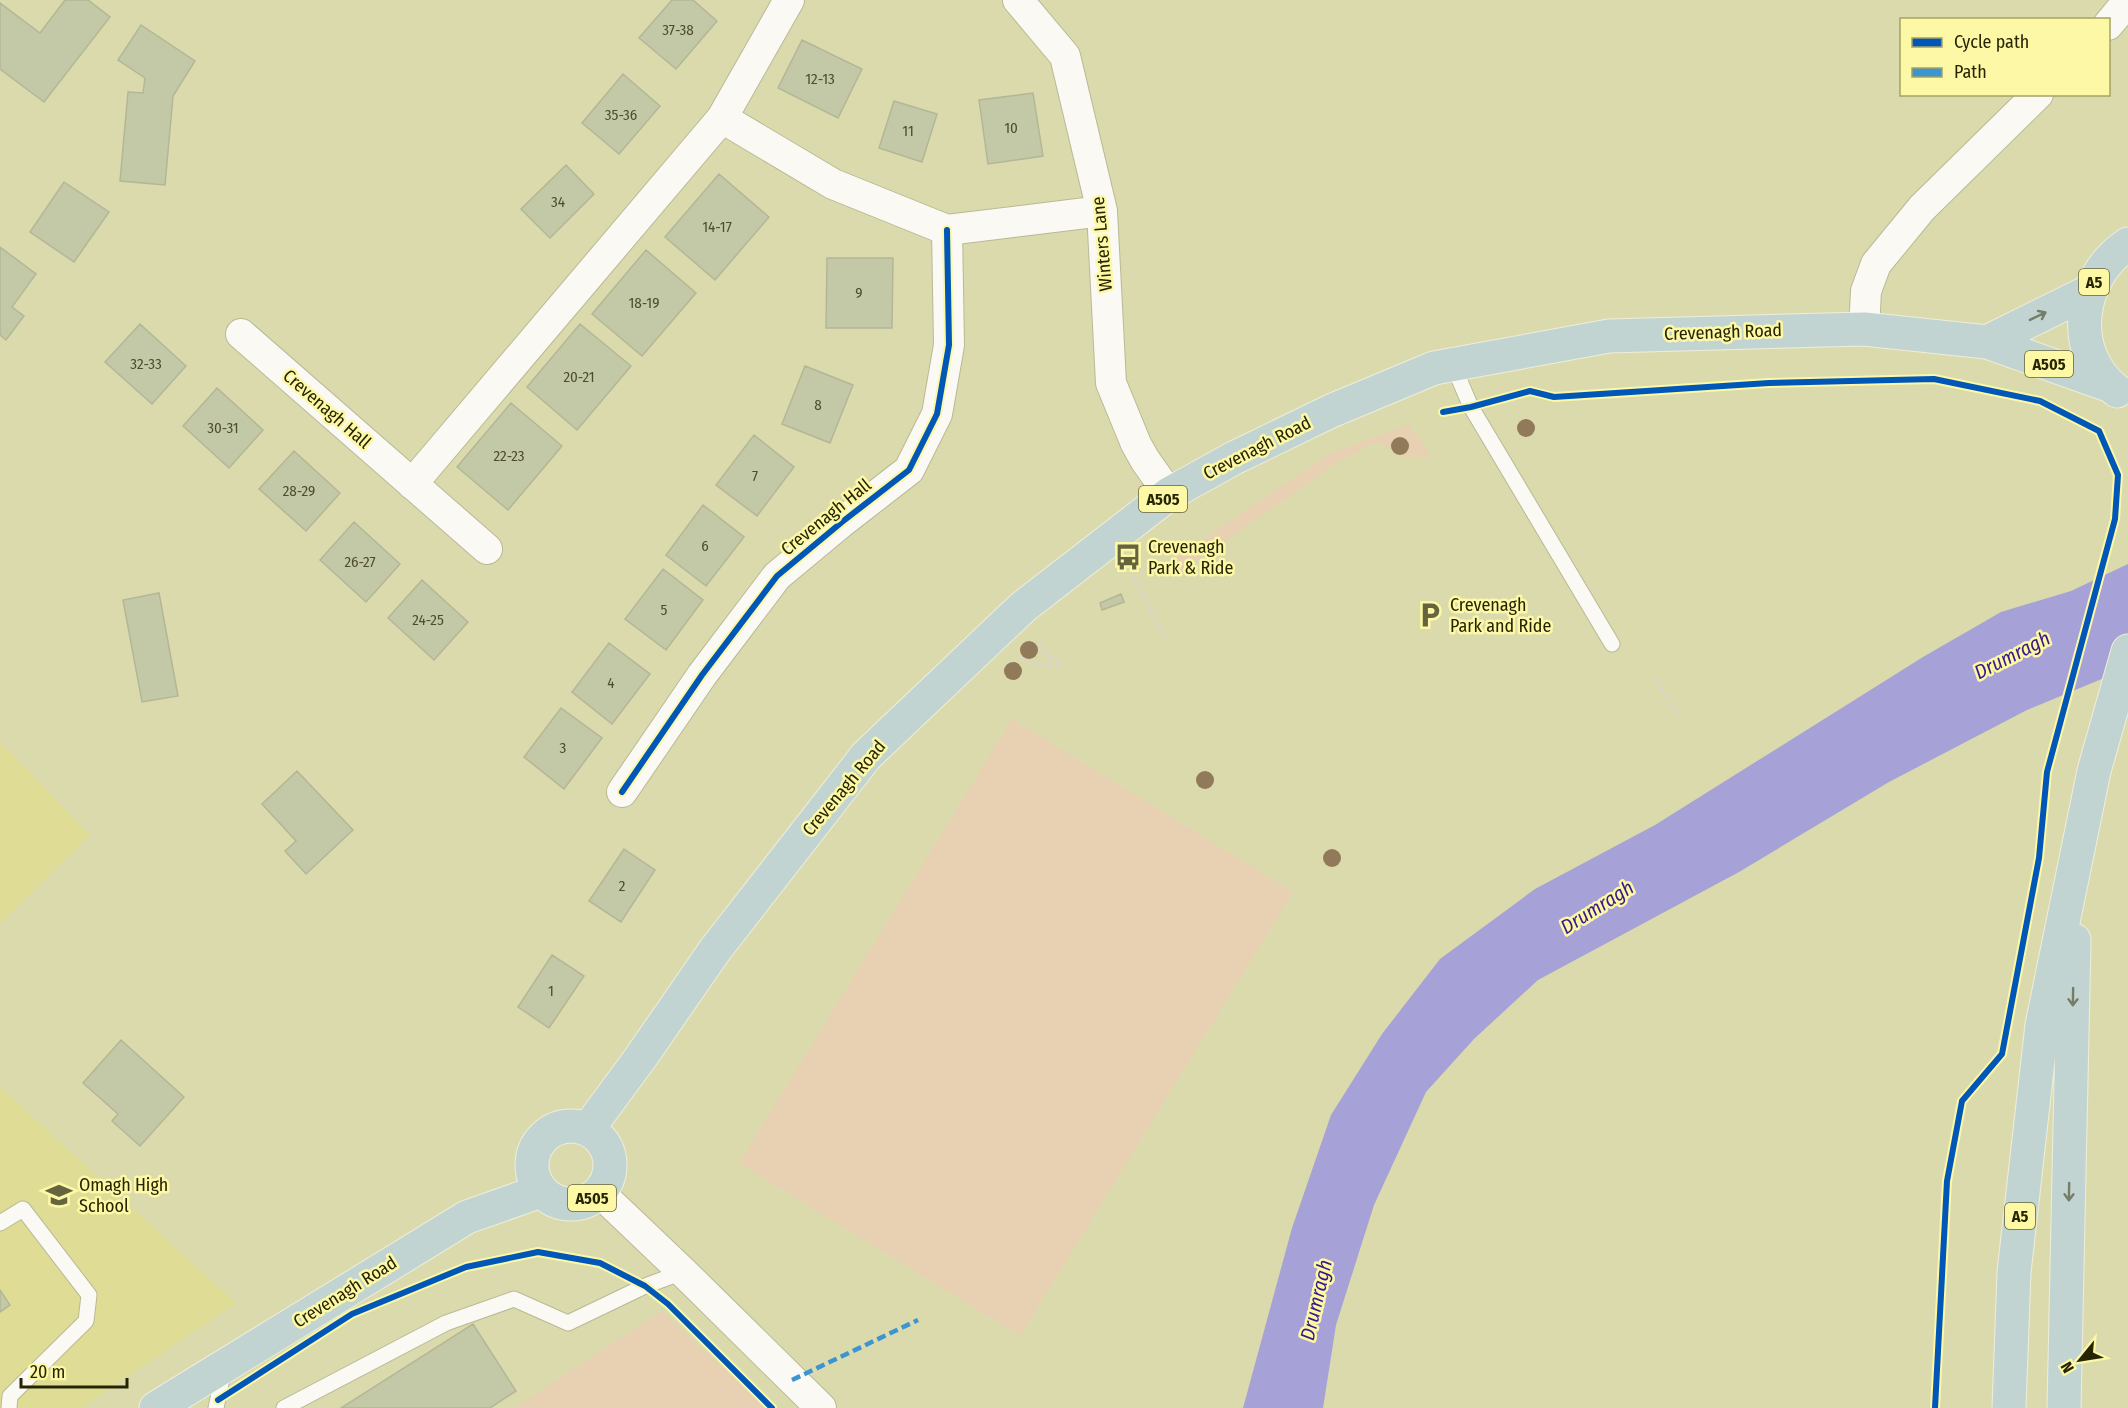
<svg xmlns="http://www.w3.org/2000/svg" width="2128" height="1408" font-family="'Fira Sans Condensed',sans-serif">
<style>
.built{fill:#dfdc96}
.green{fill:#e8d1b2}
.water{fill:#a6a1d6}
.building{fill:#c3c8a6;stroke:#b3b795;stroke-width:1.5}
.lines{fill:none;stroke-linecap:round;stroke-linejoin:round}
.lane-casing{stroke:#bab996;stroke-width:17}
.street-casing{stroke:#bab996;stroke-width:32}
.highway-casing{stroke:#efeeda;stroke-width:35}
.path{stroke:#d7d6c7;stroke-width:4;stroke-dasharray:4.5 4.5;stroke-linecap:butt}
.lane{stroke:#faf9f3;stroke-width:15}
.street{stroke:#faf9f3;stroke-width:30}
.highway{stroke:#c2d4d2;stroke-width:33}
.quiet{stroke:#3b95d1;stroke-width:4.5;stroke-dasharray:9 4.5;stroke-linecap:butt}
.cycleway-casing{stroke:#fcf8a6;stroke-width:10}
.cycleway{stroke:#0057b8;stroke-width:6}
.tree{fill:#917a5a}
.oneway{stroke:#747c6a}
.labels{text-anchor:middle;stroke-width:5;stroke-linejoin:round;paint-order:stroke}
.number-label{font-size:15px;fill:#4e4d2b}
.shield{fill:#fcf8a6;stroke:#676433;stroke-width:1.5}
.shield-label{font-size:16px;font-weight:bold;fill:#272402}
.street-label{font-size:18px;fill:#272402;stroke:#fcf8a6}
.poi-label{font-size:18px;fill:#272402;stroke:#fcf8a6;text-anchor:start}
.water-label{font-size:20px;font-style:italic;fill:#371989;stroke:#fcf8a6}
</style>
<rect width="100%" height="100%" fill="#dbdaad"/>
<!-- built -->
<path class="built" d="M0 742 90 835 0 924Z
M0 1087 236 1303 81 1408H0Z"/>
<!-- green -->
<path class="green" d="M1409 424 1432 456 1407 458 1376 442 1340 461 1174 577 1166 565 1327 455Z
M1012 719 1293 892 1020 1336 739 1163Z
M662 1311 766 1408H514Z"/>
<!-- water -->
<path class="water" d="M2128 564V668L2027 710 1889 782 1739 872 1538 980 1474 1039 1426 1092 1374 1205 1336 1325 1323 1408H1243L1292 1228 1331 1115 1382 1034 1440 959 1535 889 1655 825 1923 657 2001 612 2071 591Z"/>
<!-- building -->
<path class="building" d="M65 0H88L110 17 44 102 0 69V3L40 33Z
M672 0H693L717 21 676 69 639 38Z
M141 25 195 61 173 96 165 185 120 181 128 92 143 93 145 78 118 60Z
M802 40 862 69 838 118 778 88Z
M623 74 660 106 619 154 582 123Z
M1033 93 1043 156 988 164 979 100Z
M894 101 937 114 922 162 879 148Z
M566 165 594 194 550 238 521 209Z
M719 174 769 217 715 280 665 237Z
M64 182 109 212 74 262 30 232Z
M0 247 36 274 12 307 24 316 6 340 0 335Z
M646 250 696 293 642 356 592 314Z
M827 258H893L892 328H826Z
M140 324 186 366 152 404 105 362Z
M580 324 631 366 577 430 527 387Z
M805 366 853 385 830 443 782 424Z
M217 388 263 430 229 468 183 426Z
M511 403 562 446 508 510 457 467Z
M754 435 794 467 757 516 716 485Z
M294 451 340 493 306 531 259 489Z
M703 505 744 537 706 586 666 555Z
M354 522 400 564 366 602 320 560Z
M663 569 703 600 666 650 625 619Z
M422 580 468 622 434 660 388 618Z
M159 593 178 696 142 702 123 600Z
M1121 594 1124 602 1102 610 1100 603Z
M609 643 650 674 612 724 572 692Z
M561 708 602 738 564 789 524 757Z
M297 771 353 830 306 874 285 851 296 841 262 804Z
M624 849 655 870 621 922 589 901Z
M552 955 584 976 549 1028 518 1007Z
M121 1040 184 1097 140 1146 112 1121 118 1114 83 1083Z
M0 1290 10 1305 0 1312Z
M473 1324 516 1391 490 1408H341Z"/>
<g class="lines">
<!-- lane casing -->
<g class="lane-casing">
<path id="lane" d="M1453 365 1471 407 1612 644
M0 1223 23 1209 89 1295 86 1321 10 1396 9 1408
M216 1408 224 1369
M284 1408 446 1323 514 1299 568 1323 645 1286 683 1272"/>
</g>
<!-- street casing -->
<g class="street-casing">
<path id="street" d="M1018 0 1065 56 1102 211 1111 383 1136 444 1145 460 1169 494
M2108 25 2128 1
M722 118 833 184 947 230 1102 211
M1864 329 1866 291 1876 264 1922 208 2038 94
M241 334 487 549
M412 484 722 118 789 0
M622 792 702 675 777 576 842 522 909 470 937 414 949 345 947 230
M599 1192 683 1272 821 1408"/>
</g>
<!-- highway casing -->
<g class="highway-casing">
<path id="highway" d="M1987 342 2090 291
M2117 391C2067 352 2078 277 2128 244
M532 1165a39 39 0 1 1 78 0a39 39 0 1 1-78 0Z
M588 1129 641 1057 715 950 866 756 1023 607 1169 494 1234 458 1331 411 1434 368 1609 336 1864 329 1987 342 2111 386
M156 1408 467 1217 541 1191
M2009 1408 2014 1272 2042 1025 2094 771 2128 651
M2064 1408 2074 940"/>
</g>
<!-- path -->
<path class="path" d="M1134 576 1166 639
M1021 657 1035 664 1062 666 1043 652 1038 642
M1656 679 1679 717"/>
<!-- lane -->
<use href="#lane" class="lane"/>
<!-- street -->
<use href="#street" class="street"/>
<!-- highway -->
<use href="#highway" class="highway"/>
<!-- quiet -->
<path class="quiet" d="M792 1380 918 1320"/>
<!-- cycleway casing -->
<g class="cycleway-casing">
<path id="cycleway" d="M1443 412 1471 407 1530 391 1554 397 1769 383 1934 379 2040 401 2099 431 2118 475 2115 519 2047 772 2039 858 2002 1054 1962 1101 1947 1181 1935 1408
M622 792 702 675 777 576 842 522 909 470 937 414 949 345 947 230
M218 1400 352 1314 466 1267 538 1252 600 1263 645 1286 668 1304 772 1408"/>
</g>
<!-- cycleway -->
<use href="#cycleway" class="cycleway"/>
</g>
<!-- trees -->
<g class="tree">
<circle cx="1526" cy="428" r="9"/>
<circle cx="1400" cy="446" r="9"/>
<circle cx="1029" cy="650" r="9"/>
<circle cx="1013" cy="671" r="9"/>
<circle cx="1205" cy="780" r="9"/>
<circle cx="1332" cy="858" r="9"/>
</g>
<!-- one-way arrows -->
<defs><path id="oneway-shaft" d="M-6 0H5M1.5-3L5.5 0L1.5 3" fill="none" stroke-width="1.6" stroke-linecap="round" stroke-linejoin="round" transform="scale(1.5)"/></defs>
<g class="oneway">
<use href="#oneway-shaft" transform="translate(2038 316) rotate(-26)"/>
<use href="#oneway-shaft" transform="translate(2073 997) rotate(91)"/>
<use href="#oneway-shaft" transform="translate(2069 1192) rotate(91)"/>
</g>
<!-- icons -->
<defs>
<g id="bus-bare" transform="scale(2.07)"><path d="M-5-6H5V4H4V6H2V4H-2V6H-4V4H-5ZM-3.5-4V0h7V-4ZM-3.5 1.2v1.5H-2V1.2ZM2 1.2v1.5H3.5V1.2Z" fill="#66643e" stroke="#fcf8a6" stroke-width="2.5" paint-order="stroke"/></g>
<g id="parking-bare" transform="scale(2.07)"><path d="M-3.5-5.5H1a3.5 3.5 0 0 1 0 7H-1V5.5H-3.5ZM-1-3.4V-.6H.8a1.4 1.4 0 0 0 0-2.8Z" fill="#66643e" stroke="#fcf8a6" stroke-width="2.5" paint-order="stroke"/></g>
<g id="school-bare" transform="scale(2.07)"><path d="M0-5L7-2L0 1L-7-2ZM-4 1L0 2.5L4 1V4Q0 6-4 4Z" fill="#66643e" stroke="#fcf8a6" stroke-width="2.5" paint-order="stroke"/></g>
</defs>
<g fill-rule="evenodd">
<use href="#bus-bare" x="1128" y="557"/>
<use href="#parking-bare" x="1430" y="615"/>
<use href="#school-bare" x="59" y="1195"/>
</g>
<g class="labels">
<!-- number labels -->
<g class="number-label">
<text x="678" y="35">37-38</text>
<text x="820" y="84">12-13</text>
<text x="621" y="120">35-36</text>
<text x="1011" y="133">10</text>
<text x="908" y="136">11</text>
<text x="558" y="207">34</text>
<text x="717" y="232">14-17</text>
<text x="859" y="298">9</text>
<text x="644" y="308">18-19</text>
<text x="146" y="369">32-33</text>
<text x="579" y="382">20-21</text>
<text x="818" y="410">8</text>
<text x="223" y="433">30-31</text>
<text x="509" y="461">22-23</text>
<text x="755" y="481">7</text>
<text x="299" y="496">28-29</text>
<text x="705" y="551">6</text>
<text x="360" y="567">26-27</text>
<text x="664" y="615">5</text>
<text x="428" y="625">24-25</text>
<text x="611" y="688">4</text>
<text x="563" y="753">3</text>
<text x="622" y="891">2</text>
<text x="551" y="996">1</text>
</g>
<!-- shield labels -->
<g class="shield">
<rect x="2079" y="269" width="30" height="26" rx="4.5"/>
<rect x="2025" y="351" width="48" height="26" rx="4.5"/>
<rect x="1139" y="486" width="48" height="26" rx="4.5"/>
<rect x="568" y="1185" width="48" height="26" rx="4.5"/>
<rect x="2005" y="1203" width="30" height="26" rx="4.5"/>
</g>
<g class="shield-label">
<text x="2094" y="288">A5</text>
<text x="2049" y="370">A505</text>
<text x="1163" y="505">A505</text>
<text x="592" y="1204">A505</text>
<text x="2020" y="1222">A5</text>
</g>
<!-- street labels -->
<g class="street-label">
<text transform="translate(1102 244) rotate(-95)" y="6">Winters Lane</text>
<text transform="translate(1723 332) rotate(-2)" y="6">Crevenagh Road</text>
<text transform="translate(327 409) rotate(41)" y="6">Crevenagh Hall</text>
<text transform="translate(1257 448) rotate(-27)" y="6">Crevenagh Road</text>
<text transform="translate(826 517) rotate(-39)" y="6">Crevenagh Hall</text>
<text transform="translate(844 788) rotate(-50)" y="6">Crevenagh Road</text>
<text transform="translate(345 1292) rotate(-32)" y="6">Crevenagh Road</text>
</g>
<!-- poi labels -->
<g class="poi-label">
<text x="1148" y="553">Crevenagh<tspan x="1148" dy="21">Park &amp; Ride</tspan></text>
<text x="1450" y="611">Crevenagh<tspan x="1450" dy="21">Park and Ride</tspan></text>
<text x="79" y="1191">Omagh High<tspan x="79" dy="21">School</tspan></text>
</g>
<!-- water labels -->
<g class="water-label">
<text transform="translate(2012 655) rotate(-27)" y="7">Drumragh</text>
<text transform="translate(1597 907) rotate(-32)" y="7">Drumragh</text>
<text transform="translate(1316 1300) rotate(-77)" y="7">Drumragh</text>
</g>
</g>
<!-- legend -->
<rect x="1900" y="18" width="210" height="78" fill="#fcf8a6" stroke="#a7a364" stroke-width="1.5"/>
<rect x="1912" y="38" width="30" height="9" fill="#0057b8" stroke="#a7a364" stroke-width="1.5"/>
<text x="1954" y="48" font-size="18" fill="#272402">Cycle path</text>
<rect x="1912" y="68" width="30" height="9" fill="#3b95d1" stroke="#a7a364" stroke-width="1.5"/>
<text x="1954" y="78" font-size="18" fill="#272402">Path</text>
<!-- north arrow -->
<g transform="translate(2080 1360) rotate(240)" stroke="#fcf8a6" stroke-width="4.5" paint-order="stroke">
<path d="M0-4.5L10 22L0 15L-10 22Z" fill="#272402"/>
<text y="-9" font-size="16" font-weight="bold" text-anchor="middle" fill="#272402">N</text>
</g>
<!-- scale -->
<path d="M21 1378v9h106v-9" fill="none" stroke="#272402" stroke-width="3"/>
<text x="30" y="1378" font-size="18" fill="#272402" stroke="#fcf8a6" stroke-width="4.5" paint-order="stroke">20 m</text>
</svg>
